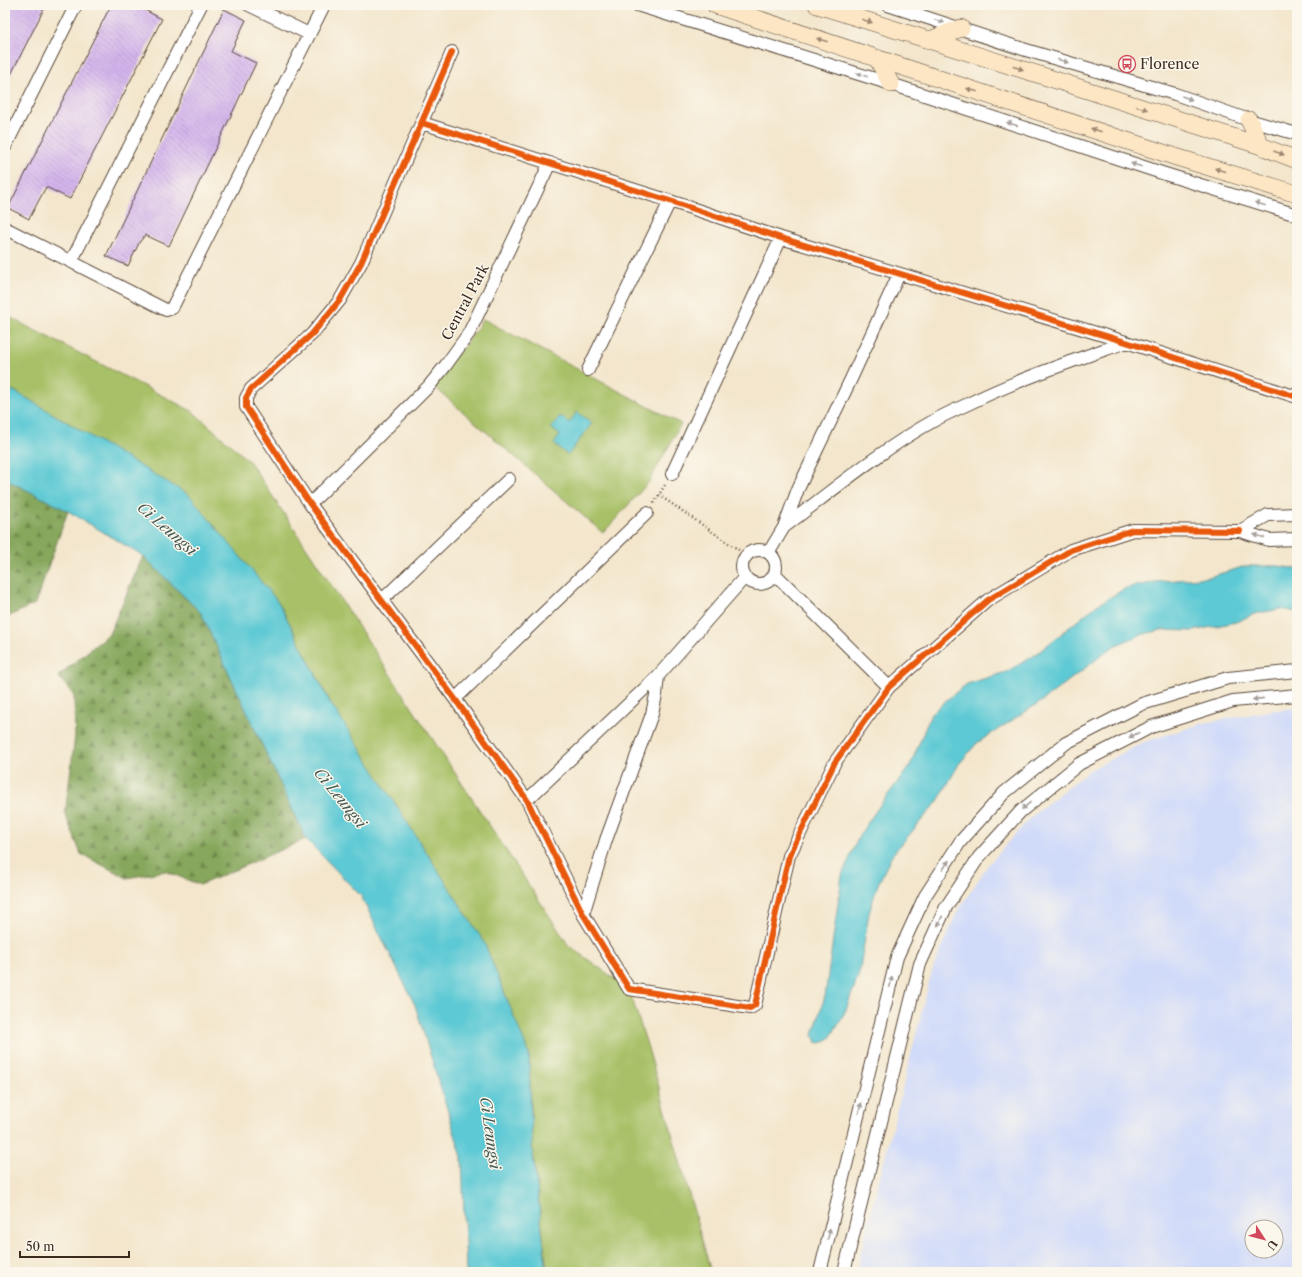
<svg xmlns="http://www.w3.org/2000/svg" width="1302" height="1277" font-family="'Libre Caslon Text',serif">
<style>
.built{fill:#d0daf9;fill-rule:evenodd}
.green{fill:#a8c167;stroke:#727642}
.forest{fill:url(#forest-firs);stroke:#60683d}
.water{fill:#5dc9d4;stroke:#4c7a79}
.building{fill:url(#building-back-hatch)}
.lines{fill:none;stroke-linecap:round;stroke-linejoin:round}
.street-casing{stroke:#574638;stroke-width:14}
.secondary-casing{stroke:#574638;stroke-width:18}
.path{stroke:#574638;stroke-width:2.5;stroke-dasharray:1 3;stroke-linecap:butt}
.street{stroke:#fff;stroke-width:12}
.secondary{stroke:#fce6c4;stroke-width:17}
.cycleway-casing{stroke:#fbf7ec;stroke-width:8}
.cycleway{stroke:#e8590c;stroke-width:6}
.oneway{fill:#9c8871}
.oneway2{fill:#a79f9a}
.labels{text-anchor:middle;stroke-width:3;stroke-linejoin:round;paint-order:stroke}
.poi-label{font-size:14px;fill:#3b2a1e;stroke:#fbf7ec;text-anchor:start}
.street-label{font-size:14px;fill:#3b2a1e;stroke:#fbf7ec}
.water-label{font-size:15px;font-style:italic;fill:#455a55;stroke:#fbf7ec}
</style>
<defs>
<pattern id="forest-firs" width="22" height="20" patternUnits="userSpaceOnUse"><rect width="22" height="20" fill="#86a75c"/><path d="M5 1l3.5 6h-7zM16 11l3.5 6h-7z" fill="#6f884b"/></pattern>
<pattern id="building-back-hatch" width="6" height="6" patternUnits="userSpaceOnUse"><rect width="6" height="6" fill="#d4b5ed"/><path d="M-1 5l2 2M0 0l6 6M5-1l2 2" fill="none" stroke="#ad93bf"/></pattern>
</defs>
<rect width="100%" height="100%" fill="#fbf7ec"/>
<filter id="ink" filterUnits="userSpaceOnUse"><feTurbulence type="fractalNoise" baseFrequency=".025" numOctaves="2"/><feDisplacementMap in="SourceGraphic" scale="8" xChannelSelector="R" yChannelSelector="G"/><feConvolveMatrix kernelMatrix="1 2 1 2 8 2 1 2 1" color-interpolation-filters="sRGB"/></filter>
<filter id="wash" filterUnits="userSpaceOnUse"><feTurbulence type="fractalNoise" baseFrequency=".012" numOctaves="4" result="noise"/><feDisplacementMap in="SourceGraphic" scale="16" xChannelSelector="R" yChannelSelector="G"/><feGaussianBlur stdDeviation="0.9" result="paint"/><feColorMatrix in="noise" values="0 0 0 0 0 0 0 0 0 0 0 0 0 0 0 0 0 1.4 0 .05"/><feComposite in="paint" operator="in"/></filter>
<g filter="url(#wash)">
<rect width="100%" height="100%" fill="#f3e6cc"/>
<!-- built -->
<path class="built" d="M1297 708V1272H856L932 971 956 914 988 865 1032 816 1088 771 1144 742 1204 723 1273 710ZM1252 1227H1276V1251H1252Z"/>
<!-- green -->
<path class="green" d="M5 315 192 411 250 462 569 946 629 989 648 1048 711 1272H547L532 1145 529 1054 330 702 279 603 18 393 5 387Z
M483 319 681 424 649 482 603 533 432 385 472 336Z"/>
<!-- forest -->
<path class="forest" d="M5 479 68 511 35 604 5 618Z
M143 556 201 613 306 839 200 885 165 871 127 878 81 854 65 814 75 736 74 696 58 676 109 634Z"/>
<!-- water -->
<path class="water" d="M5 387 18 393 189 495 279 603 330 702 484 942 529 1054 532 1145 547 1272H466L462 1157 415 1005 361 896 306 839 201 613 143 556 68 511 5 479Z
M577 412 592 423 568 455 554 444 560 435 551 428 560 416 569 423Z
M1246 566H1279L1297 569V612L1280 609 1254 614 1236 622 1192 631 1161 630 1140 635 1114 646 1042 701 977 743 959 764 938 801 892 855 878 884 869 913 859 974 845 1012 830 1038 821 1043 816 1042 813 1035 825 996 842 875 860 834 880 805 910 766 931 714 950 697 967 684 1006 672 1035 655 1097 605 1126 588 1156 582 1209 577Z"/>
<g id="blocks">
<!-- building -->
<path class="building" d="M5 5H46L5 86Z
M111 5H135L162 19 70 199 46 187 29 219 8 208Z
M224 9 246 20 231 51 256 63 169 246 145 235 139 243 128 266 106 256Z"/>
</g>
</g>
<g filter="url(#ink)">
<use href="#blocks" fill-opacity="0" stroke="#574638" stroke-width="1"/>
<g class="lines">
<!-- street casing -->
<g class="street-casing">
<path id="street" d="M249 5 309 34
M637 5 891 84 1165 174 1297 215
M888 5 1026 50 1175 94 1249 120 1297 134
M452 52 361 263 340 300 312 334 251 389 246 398V407L310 504 455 699 527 800 583 914 629 989 750 1008 755 1005 789 856 835 762 889 687 988 600 1071 550 1133 530 1240 531
M422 123 670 201 781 238 1126 342 1297 397
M5 147 76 5
M5 228 166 310 172 308 324 5
M71 262 201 5
M588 370 670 201
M672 474 781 238
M310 504 429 386 446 365 469 333 550 163
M1297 514 1268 515 1240 531 1269 540 1297 539
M784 527C833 490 881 450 935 420 946 414 957 409 968 404 1019 379 1073 361 1126 342
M742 567a17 17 0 1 1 34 0a17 17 0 1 1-34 0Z
M769 552 784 527 798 489 851 379 899 274
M775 574 889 687
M382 600 509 479
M455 699 647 513
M527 800 658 676 744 578
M583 914 606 840 652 714 656 695 658 676
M820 1272 897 957 925 896 960 842 1004 793 1066 743 1142 704 1228 678 1297 671
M844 1272 920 964 946 907 979 857 1021 811 1079 764 1151 727 1233 701 1297 695"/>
</g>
<!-- secondary casing -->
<g class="secondary-casing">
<path id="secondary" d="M715 5 1176 157 1297 194
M817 5 1040 75 1261 146 1297 160
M930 40 961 28
M877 58 891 84
M1249 120 1261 146"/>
</g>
<!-- path -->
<path class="path" d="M659 495 746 555
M654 503 665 485"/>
<!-- street -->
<use href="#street" class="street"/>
<!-- secondary -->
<use href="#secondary" class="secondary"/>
<!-- cycleway casing -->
<g class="cycleway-casing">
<path id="cycleway" d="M452 52 361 263 340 300 312 334 251 389 246 398V407L310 504 455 699 527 800 583 914 629 989 750 1008 755 1005 789 856 835 762 889 687 988 600 1071 550 1133 530 1240 531
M422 123 670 201 781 238 1126 342 1297 397"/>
</g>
<!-- cycleway -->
<use href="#cycleway" class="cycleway"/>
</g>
<!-- one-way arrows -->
<defs><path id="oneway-solid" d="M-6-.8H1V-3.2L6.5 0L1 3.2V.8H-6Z"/></defs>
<g class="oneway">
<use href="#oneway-solid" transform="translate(867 21) rotate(17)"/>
<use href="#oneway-solid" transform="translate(822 40) rotate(-162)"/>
<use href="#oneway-solid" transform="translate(1018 68) rotate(17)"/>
<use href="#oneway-solid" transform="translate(972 90) rotate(-162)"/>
<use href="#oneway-solid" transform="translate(1142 108) rotate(18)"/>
<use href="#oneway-solid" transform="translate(1096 130) rotate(-162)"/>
<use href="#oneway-solid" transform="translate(1279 153) rotate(20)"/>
<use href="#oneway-solid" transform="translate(1220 170) rotate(-163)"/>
</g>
<g class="oneway2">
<use href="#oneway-solid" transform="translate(939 21) rotate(17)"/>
<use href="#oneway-solid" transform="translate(1063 61) rotate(17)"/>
<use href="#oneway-solid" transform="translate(862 75) rotate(-163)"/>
<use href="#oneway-solid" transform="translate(1187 98) rotate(20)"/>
<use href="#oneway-solid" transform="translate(1012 124) rotate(-162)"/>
<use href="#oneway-solid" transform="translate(1136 165) rotate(-162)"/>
<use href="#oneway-solid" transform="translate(1260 204) rotate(-163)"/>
<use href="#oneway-solid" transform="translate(1259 536) rotate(-162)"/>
<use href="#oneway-solid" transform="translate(1258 699) rotate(174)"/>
<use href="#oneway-solid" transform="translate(1134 735) rotate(153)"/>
<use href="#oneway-solid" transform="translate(1026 806) rotate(141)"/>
<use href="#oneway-solid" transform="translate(946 865) rotate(-57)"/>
<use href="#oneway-solid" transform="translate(940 921) rotate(115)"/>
<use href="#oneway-solid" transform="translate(891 982) rotate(-76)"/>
<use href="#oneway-solid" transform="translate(860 1108) rotate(-76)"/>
<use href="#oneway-solid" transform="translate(829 1234) rotate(-76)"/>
</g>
</g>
<!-- icons -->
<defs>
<g id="bus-ring" transform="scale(0.9)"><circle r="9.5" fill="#fbf7ec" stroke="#d1495b" stroke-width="1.5"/><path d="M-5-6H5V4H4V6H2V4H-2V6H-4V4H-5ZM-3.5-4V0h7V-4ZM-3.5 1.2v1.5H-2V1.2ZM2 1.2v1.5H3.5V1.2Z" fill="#d1495b"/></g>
</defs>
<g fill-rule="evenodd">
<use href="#bus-ring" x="1127" y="64"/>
</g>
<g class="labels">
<!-- poi labels -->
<g class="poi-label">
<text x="1140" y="69">Florence</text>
</g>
<!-- street labels -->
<g class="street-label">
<text transform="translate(465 302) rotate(-62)" y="5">Central Park</text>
</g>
<!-- water labels -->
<g class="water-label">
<text transform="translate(167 529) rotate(41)" y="5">Ci Leungsi</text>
<text transform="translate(340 798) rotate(51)" y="5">Ci Leungsi</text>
<text transform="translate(490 1133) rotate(82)" y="5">Ci Leungsi</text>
</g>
</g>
<!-- margin -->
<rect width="1302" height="1277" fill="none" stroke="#fbf7ec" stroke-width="20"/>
<!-- north arrow -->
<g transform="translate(1264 1239) rotate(126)"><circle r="19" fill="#fbf7ec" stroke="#aea59a"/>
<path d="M0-3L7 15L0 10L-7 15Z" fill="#d1495b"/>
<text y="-6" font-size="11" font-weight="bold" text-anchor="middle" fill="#3b2a1e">U</text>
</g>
<!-- scale -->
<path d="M20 1251v6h109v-6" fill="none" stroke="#3b2a1e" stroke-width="2"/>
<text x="26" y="1251" font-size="12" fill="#3b2a1e" stroke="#fbf7ec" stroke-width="3" paint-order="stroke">50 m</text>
</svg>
